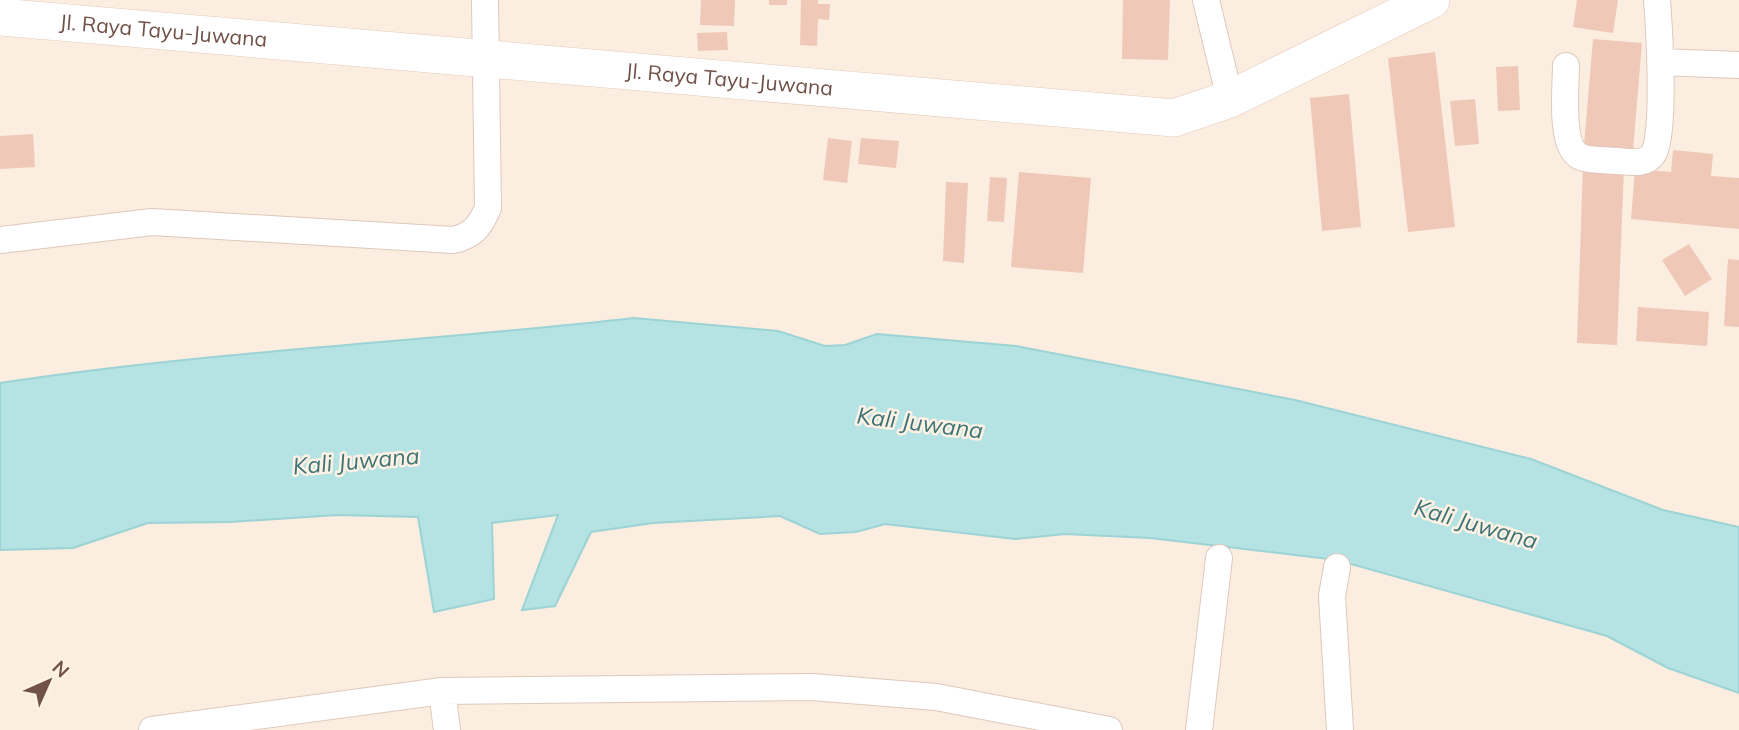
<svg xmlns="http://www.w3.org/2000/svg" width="1739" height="730" font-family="Mulish,sans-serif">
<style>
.water{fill:#b5e2e3;stroke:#9cd3d5;stroke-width:2}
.building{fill:#f0c8b8}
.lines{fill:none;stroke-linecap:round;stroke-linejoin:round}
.street-casing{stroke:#dfc8bc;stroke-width:28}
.secondary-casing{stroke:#e5cbbc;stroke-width:38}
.street{stroke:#fff;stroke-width:26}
.secondary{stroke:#fff;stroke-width:37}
.labels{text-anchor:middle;stroke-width:5;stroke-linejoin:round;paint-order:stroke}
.street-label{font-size:21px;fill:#715248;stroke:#fff2e5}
.water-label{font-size:23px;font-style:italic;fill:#3d7476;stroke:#fff2e5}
</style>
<rect width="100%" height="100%" fill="#fbede0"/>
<!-- water -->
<path class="water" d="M634 318 778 331 825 346 845 345 877 334 1016 346 1295 400 1531 459 1663 510 1739 527V693L1668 668 1607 636 1337 560 1150 538 1065 534 1015 539 885 524 856 532 820 534 780 516 653 523 591 532 555 606 522 610 558 515 492 523 494 599 434 612 418 517 337 515 230 522 148 523 73 548 0 550V383C210 351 423 342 634 318Z"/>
<!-- building -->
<path class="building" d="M701 0H735L734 26 700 25Z
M769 0H787V5H769Z
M801 0H818V4H830L829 20 818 19 817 46 800 45Z
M1123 0H1170L1168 60 1122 59Z
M1577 0H1618L1613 33 1573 27Z
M727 32 728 50 698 51 697 33Z
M1593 39 1642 43 1633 150 1584 145Z
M1435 52 1455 227 1408 232 1388 58Z
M1518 66 1520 110 1498 111 1496 67Z
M1349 94 1361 227 1322 231 1310 98Z
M1475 99 1479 144 1455 146 1450 101Z
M33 134 35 167 0 169V136Z
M828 138 852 141 847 183 823 180Z
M861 138 899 141 896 168 858 164Z
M1673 150 1713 154 1711 176 1739 178V229L1631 219 1635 169 1671 172Z
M1583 165 1624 167 1617 345 1577 343Z
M1019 172 1091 178 1083 273 1011 267Z
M990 177 1007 178 1004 222 987 221Z
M946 182 968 183 964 263 943 261Z
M1689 244 1712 279 1685 296 1662 260Z
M1728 259 1739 260V327L1724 326Z
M1638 307 1709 312 1707 346 1636 341Z"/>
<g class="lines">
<!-- street casing -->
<g class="street-casing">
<path id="street" d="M1206 0 1230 99
M1660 62 1739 65
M1566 66C1566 88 1559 148 1581 157 1591 161 1608 160 1618 161 1630 162 1646 165 1653 154 1666 136 1659 26 1657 0
M0 240 152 222 453 240C473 236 480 226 488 208L485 0
M1337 567 1332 596 1340 730
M442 691 447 730
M152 730 442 691 812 687 936 697 1109 730
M1199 730 1219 558"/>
</g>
<!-- secondary casing -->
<g class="secondary-casing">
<g id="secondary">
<path id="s1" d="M0 17 1174 118 1230 99 1431 0"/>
</g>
</g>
<!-- street -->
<use href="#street" class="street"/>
<!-- secondary -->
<use href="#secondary" class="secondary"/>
</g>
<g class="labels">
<!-- street labels -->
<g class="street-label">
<text dy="7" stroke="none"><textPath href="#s1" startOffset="164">Jl. Raya Tayu-Juwana</textPath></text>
<text dy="7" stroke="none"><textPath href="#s1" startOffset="732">Jl. Raya Tayu-Juwana</textPath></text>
</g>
<!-- water labels -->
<g class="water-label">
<text transform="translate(920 423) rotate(7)" y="8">Kali Juwana</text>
<text transform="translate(356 461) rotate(-5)" y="8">Kali Juwana</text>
<text transform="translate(1476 524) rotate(16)" y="8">Kali Juwana</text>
</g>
</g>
<!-- north arrow -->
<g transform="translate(49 681) rotate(45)" stroke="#fff2e5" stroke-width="5" paint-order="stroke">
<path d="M0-5L12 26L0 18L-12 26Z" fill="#715248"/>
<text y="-10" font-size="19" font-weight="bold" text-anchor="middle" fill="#715248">N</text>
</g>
</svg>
